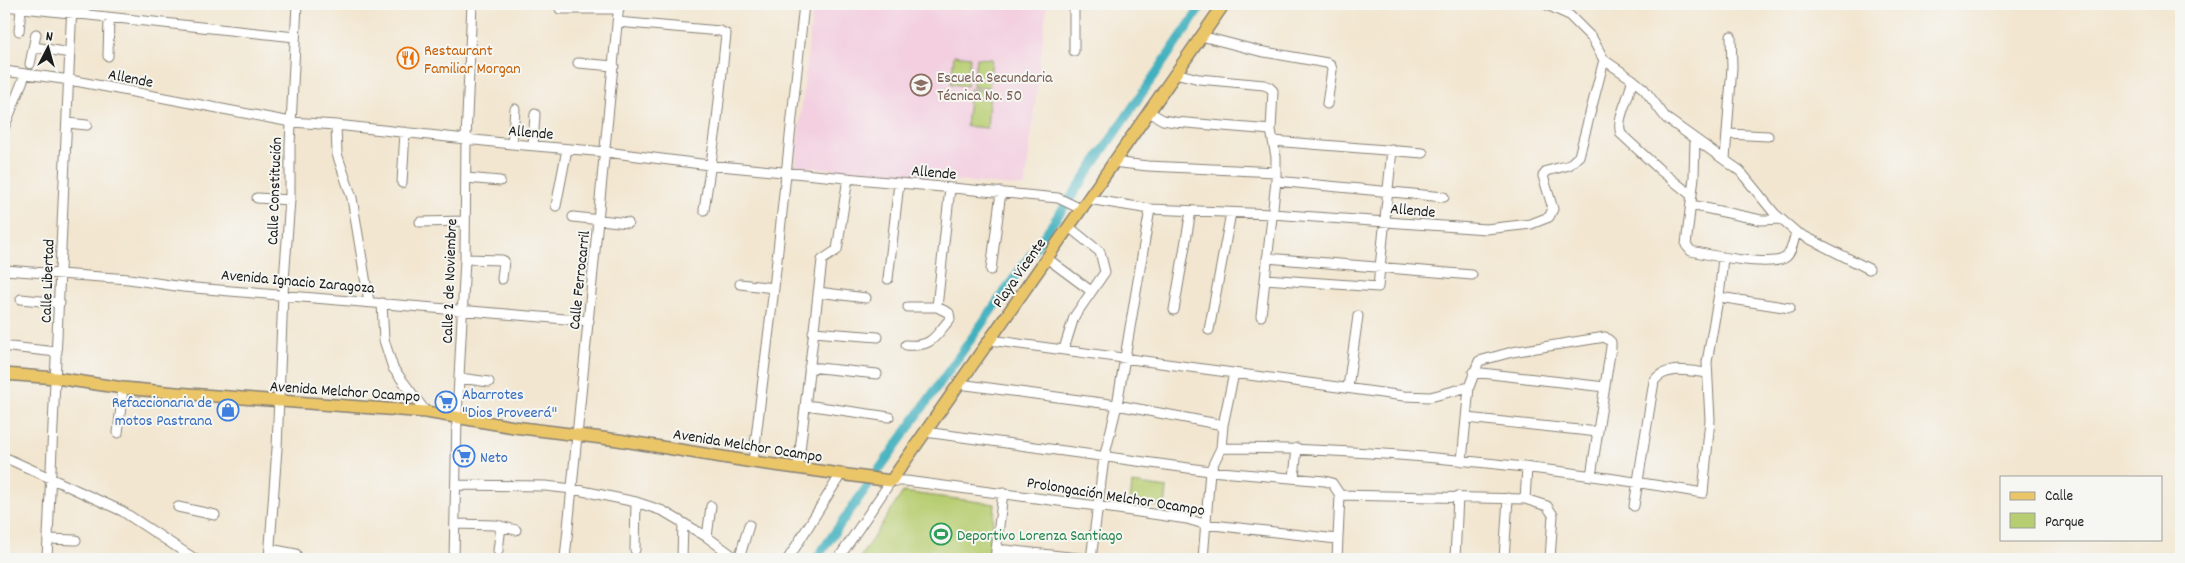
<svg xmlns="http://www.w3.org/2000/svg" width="2185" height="563" font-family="Dekko,sans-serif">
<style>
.built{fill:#f3cfe0}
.green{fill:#b7cd71;stroke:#6a7446}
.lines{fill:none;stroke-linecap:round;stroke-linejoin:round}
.canal{stroke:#43b1bf;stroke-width:9}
.minor-casing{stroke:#878176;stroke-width:11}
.major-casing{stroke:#878176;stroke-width:14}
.minor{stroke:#fff;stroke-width:9}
.major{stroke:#ebc669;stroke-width:11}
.labels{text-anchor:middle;stroke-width:4;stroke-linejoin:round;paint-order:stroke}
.food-label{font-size:16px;fill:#c56008;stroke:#f6f6f2;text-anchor:start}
.education-label{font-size:16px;fill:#785e54;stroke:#f6f6f2;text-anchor:start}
.street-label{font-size:16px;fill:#1c1c1c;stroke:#f6f6f2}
.shop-label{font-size:16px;fill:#366cbe;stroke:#f6f6f2;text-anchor:start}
.leisure-label{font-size:16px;fill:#27864d;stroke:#f6f6f2;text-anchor:start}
</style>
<rect width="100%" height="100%" fill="#f6f6f2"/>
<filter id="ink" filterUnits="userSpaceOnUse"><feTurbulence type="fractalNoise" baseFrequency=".02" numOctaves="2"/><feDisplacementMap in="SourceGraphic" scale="10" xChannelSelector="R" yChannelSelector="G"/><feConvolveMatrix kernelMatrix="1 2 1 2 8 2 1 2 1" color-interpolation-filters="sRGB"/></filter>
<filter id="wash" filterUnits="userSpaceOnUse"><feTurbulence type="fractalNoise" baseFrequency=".0096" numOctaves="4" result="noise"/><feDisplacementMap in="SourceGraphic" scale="20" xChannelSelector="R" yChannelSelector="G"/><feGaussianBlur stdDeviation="1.12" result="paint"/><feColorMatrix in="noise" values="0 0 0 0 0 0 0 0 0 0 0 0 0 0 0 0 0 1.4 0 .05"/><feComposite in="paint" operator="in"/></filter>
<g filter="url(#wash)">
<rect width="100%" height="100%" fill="#f2e6d0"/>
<!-- built -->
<path class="built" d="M813 4H1047L1025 187 795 166Z"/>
<!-- green -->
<path class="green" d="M954 55 970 57 967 86 951 84Z
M976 58 992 59 989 88 973 87Z
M970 89 990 91 987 128 966 126Z
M1132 483 1167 488 1165 508 1130 503Z
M903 492 995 504 989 559H859Z"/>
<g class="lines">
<!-- canal -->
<path class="canal" d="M816 559 1074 193 1203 4"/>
</g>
</g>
<g filter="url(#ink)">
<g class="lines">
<!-- minor casing -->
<g class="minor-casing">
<path id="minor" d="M1545 4 1569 15 1592 38 1604 60 1632 79C1631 97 1615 118 1621 134L1660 170 1691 195
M4 6 295 37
M560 9H619
M617 22 720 31 726 34 716 129 704 210
M19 31 21 9
M1201 36 1259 51 1327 63 1331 66 1332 70 1327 104
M34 47 70 53
M1074 51V4
M108 56 109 18
M578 63 614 66
M30 64 36 34
M4 71 70 80 291 122 336 125 512 144 606 152 709 165 1058 198 1081 209
M1175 73 1199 79 1264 85 1269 87 1273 91 1271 130 1276 157V181L1261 316
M1632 79 1644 89 1666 118 1740 171 1775 214 1796 232 1869 269
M1149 112 1163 120 1175 122 1271 130
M67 123 87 125
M336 125 337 154 352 198 369 302
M4 128 25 75
M1728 134 1768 136
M1695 140 1694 177 1686 245 1691 251C1708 255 1774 268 1786 257 1792 252 1794 239 1796 232
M1273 141 1423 153
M512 144 515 109
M533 146 535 114
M1725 159 1732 67 1731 36
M1112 162 1148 166 1276 172
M466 178 500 181
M1276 181 1444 197
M402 183 405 132
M257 198 290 200
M1088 199 1150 209 1272 214 1486 229 1531 224 1549 217 1553 209 1543 176 1547 171 1569 165 1579 156 1604 60
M1691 205 1761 220 1781 219
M556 206 567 149
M573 217 628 223
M420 222 465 221
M1267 258 1472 275
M465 259 502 260 504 261 502 279
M1048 259 1091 291
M4 270 129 279 183 287 589 321
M991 270 1001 192
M888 279 899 183
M1265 279 1378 287 1392 150
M740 284 774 288
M818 292 866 298
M1719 297 1790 308
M21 299 60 303
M382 303 384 340 393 368 426 412
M937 307 950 188
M1174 310 1191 211
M1209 330 1231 213
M813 332 878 337
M990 340 1404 396 1430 397 1469 387
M906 345C933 347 934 337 950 319L949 313 937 307H908
M10 347 57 352
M1064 349 1074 317 1105 272 1100 252 1069 227
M809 367 877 374
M1473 372 1605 387
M460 378 489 382
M959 384 1117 405 1223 425
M1348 387 1358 316
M806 405 889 417
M1467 418 1598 432
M925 432 1210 471 1325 481 1332 483 1340 495 1525 499 1547 506 1553 515 1550 559
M118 433 123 388
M1221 448C1382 448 1544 466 1703 493L1710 420 1707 362 1720 288 1723 257
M4 457 122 511 195 559
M1462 461 1469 387 1479 361 1512 352 1605 337 1611 342V347L1591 476
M753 462 774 288 804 4
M798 468 822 260 837 250 848 178
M1294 478 1297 448
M891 481H906L1097 506 1187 519 1204 524 1337 539
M456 485 545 486 573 489 636 502 663 511 707 537 737 559
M1525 499 1527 468
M1634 506 1654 381C1665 365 1690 371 1707 373
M178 507 215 515
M455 524 495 525 516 530
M707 537 711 506
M48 539 76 540
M270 549 296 554
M996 549 1088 559
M635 550 636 502
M498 551 501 526
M47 559 72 4
M269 559 277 448 283 294 290 200V145L297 4
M454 559 457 417 465 259 466 139 472 4
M565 559 619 4
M682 559 683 523
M739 559 749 525
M788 559 841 474
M838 559 891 481
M995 559 1003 493
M1091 559 1104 458 1117 405 1150 209
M1203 559 1210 471 1221 448 1223 425 1234 373
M1337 559 1340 495
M1455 559 1458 496
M1504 559 1508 498"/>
</g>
<!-- major casing -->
<g class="major-casing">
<path id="major" d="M4 374 56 378 123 388 176 393 426 412 514 427 618 440 753 462 891 481C1003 323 1113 163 1224 4"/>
</g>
<!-- minor -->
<use href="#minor" class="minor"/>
<!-- major -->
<use href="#major" class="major"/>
</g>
</g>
<!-- icons -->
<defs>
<g id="restaurant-ring" transform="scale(1.125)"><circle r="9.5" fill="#f6f6f2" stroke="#e8710a" stroke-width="1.5"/><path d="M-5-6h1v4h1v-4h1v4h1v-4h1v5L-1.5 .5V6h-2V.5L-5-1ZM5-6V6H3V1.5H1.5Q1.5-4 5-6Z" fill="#e8710a"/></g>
<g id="school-ring" transform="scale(1.125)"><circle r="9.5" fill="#f6f6f2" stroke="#8d6e63" stroke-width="1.5"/><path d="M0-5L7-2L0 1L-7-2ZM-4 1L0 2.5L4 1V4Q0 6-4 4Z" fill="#8d6e63"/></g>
<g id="supermarket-ring" transform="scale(1.125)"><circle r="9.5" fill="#f6f6f2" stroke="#3f7fe0" stroke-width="1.5"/><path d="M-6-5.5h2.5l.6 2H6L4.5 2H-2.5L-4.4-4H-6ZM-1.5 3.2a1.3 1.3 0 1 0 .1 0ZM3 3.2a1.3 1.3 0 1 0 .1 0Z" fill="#3f7fe0"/></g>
<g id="shop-ring" transform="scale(1.125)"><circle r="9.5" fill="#f6f6f2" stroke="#3f7fe0" stroke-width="1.5"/><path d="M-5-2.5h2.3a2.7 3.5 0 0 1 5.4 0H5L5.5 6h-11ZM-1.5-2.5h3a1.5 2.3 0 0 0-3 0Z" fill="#3f7fe0"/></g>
<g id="stadium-ring" transform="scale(1.125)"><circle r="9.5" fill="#f6f6f2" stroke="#2e9e5b" stroke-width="1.5"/><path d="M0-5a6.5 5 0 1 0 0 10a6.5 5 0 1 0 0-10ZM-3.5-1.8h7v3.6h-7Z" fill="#2e9e5b"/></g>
</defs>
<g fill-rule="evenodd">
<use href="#restaurant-ring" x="408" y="58"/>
<use href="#school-ring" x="921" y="85"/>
<use href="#supermarket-ring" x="446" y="402"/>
<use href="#shop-ring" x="228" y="410"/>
<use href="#supermarket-ring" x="464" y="456"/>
<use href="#stadium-ring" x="941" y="534"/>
</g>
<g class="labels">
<!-- food labels -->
<g class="food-label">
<text x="424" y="55">Restaurant<tspan x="424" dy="18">Familiar Morgan</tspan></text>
</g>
<!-- education labels -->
<g class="education-label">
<text x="937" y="82">Escuela Secundaria<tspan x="937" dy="18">Técnica No. 50</tspan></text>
</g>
<!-- street labels -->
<g class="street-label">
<text transform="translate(131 77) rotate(11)" y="6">Allende</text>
<text transform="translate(531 131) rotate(5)" y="6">Allende</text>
<text transform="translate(934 171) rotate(5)" y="6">Allende</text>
<text transform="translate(273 191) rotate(-88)" y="6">Calle Constitución</text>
<text transform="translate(1413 209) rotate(5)" y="6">Allende</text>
<text transform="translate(1018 272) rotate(-55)" y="6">Playa Vicente</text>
<text transform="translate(298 280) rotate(5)" y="6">Avenida Ignacio Zaragoza</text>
<text transform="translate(578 280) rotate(-84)" y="6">Calle Ferrocarril</text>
<text transform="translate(46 281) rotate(-88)" y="6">Calle Libertad</text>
<text transform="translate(448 281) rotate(-88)" y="6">Calle 2 de Noviembre</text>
<text transform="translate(345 390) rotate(4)" y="6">Avenida Melchor Ocampo</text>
<text transform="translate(748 444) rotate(9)" y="6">Avenida Melchor Ocampo</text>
<text transform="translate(1116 495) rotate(9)" y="6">Prolongación Melchor Ocampo</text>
</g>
<!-- shop labels -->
<g class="shop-label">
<text x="462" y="399">Abarrotes<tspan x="462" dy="18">"Dios Proveerá"</tspan></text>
<text x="212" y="407" text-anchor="end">Refaccionaria de<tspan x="212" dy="18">motos Pastrana</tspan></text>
<text x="480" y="462">Neto</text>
</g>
<!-- leisure labels -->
<g class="leisure-label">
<text x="957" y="540">Deportivo Lorenza Santiago</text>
</g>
</g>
<!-- margin -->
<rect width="2185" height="563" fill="none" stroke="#f6f6f2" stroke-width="20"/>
<!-- legend -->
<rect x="2000" y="476" width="162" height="65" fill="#f6f6f2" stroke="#9f9f9c"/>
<rect x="2010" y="492" width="25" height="8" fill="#ebc669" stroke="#9f9f9c"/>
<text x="2045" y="500" font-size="15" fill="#1c1c1c">Calle</text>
<rect x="2010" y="513" width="25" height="15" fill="#b7cd71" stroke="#9f9f9c"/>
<text x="2045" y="526" font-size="15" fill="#1c1c1c">Parque</text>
<!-- north arrow -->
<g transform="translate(48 48) rotate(6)" stroke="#f6f6f2" stroke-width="4" paint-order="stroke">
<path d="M0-4L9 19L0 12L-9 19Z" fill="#1c1c1c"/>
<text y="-8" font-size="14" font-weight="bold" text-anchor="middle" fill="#1c1c1c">N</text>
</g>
</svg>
